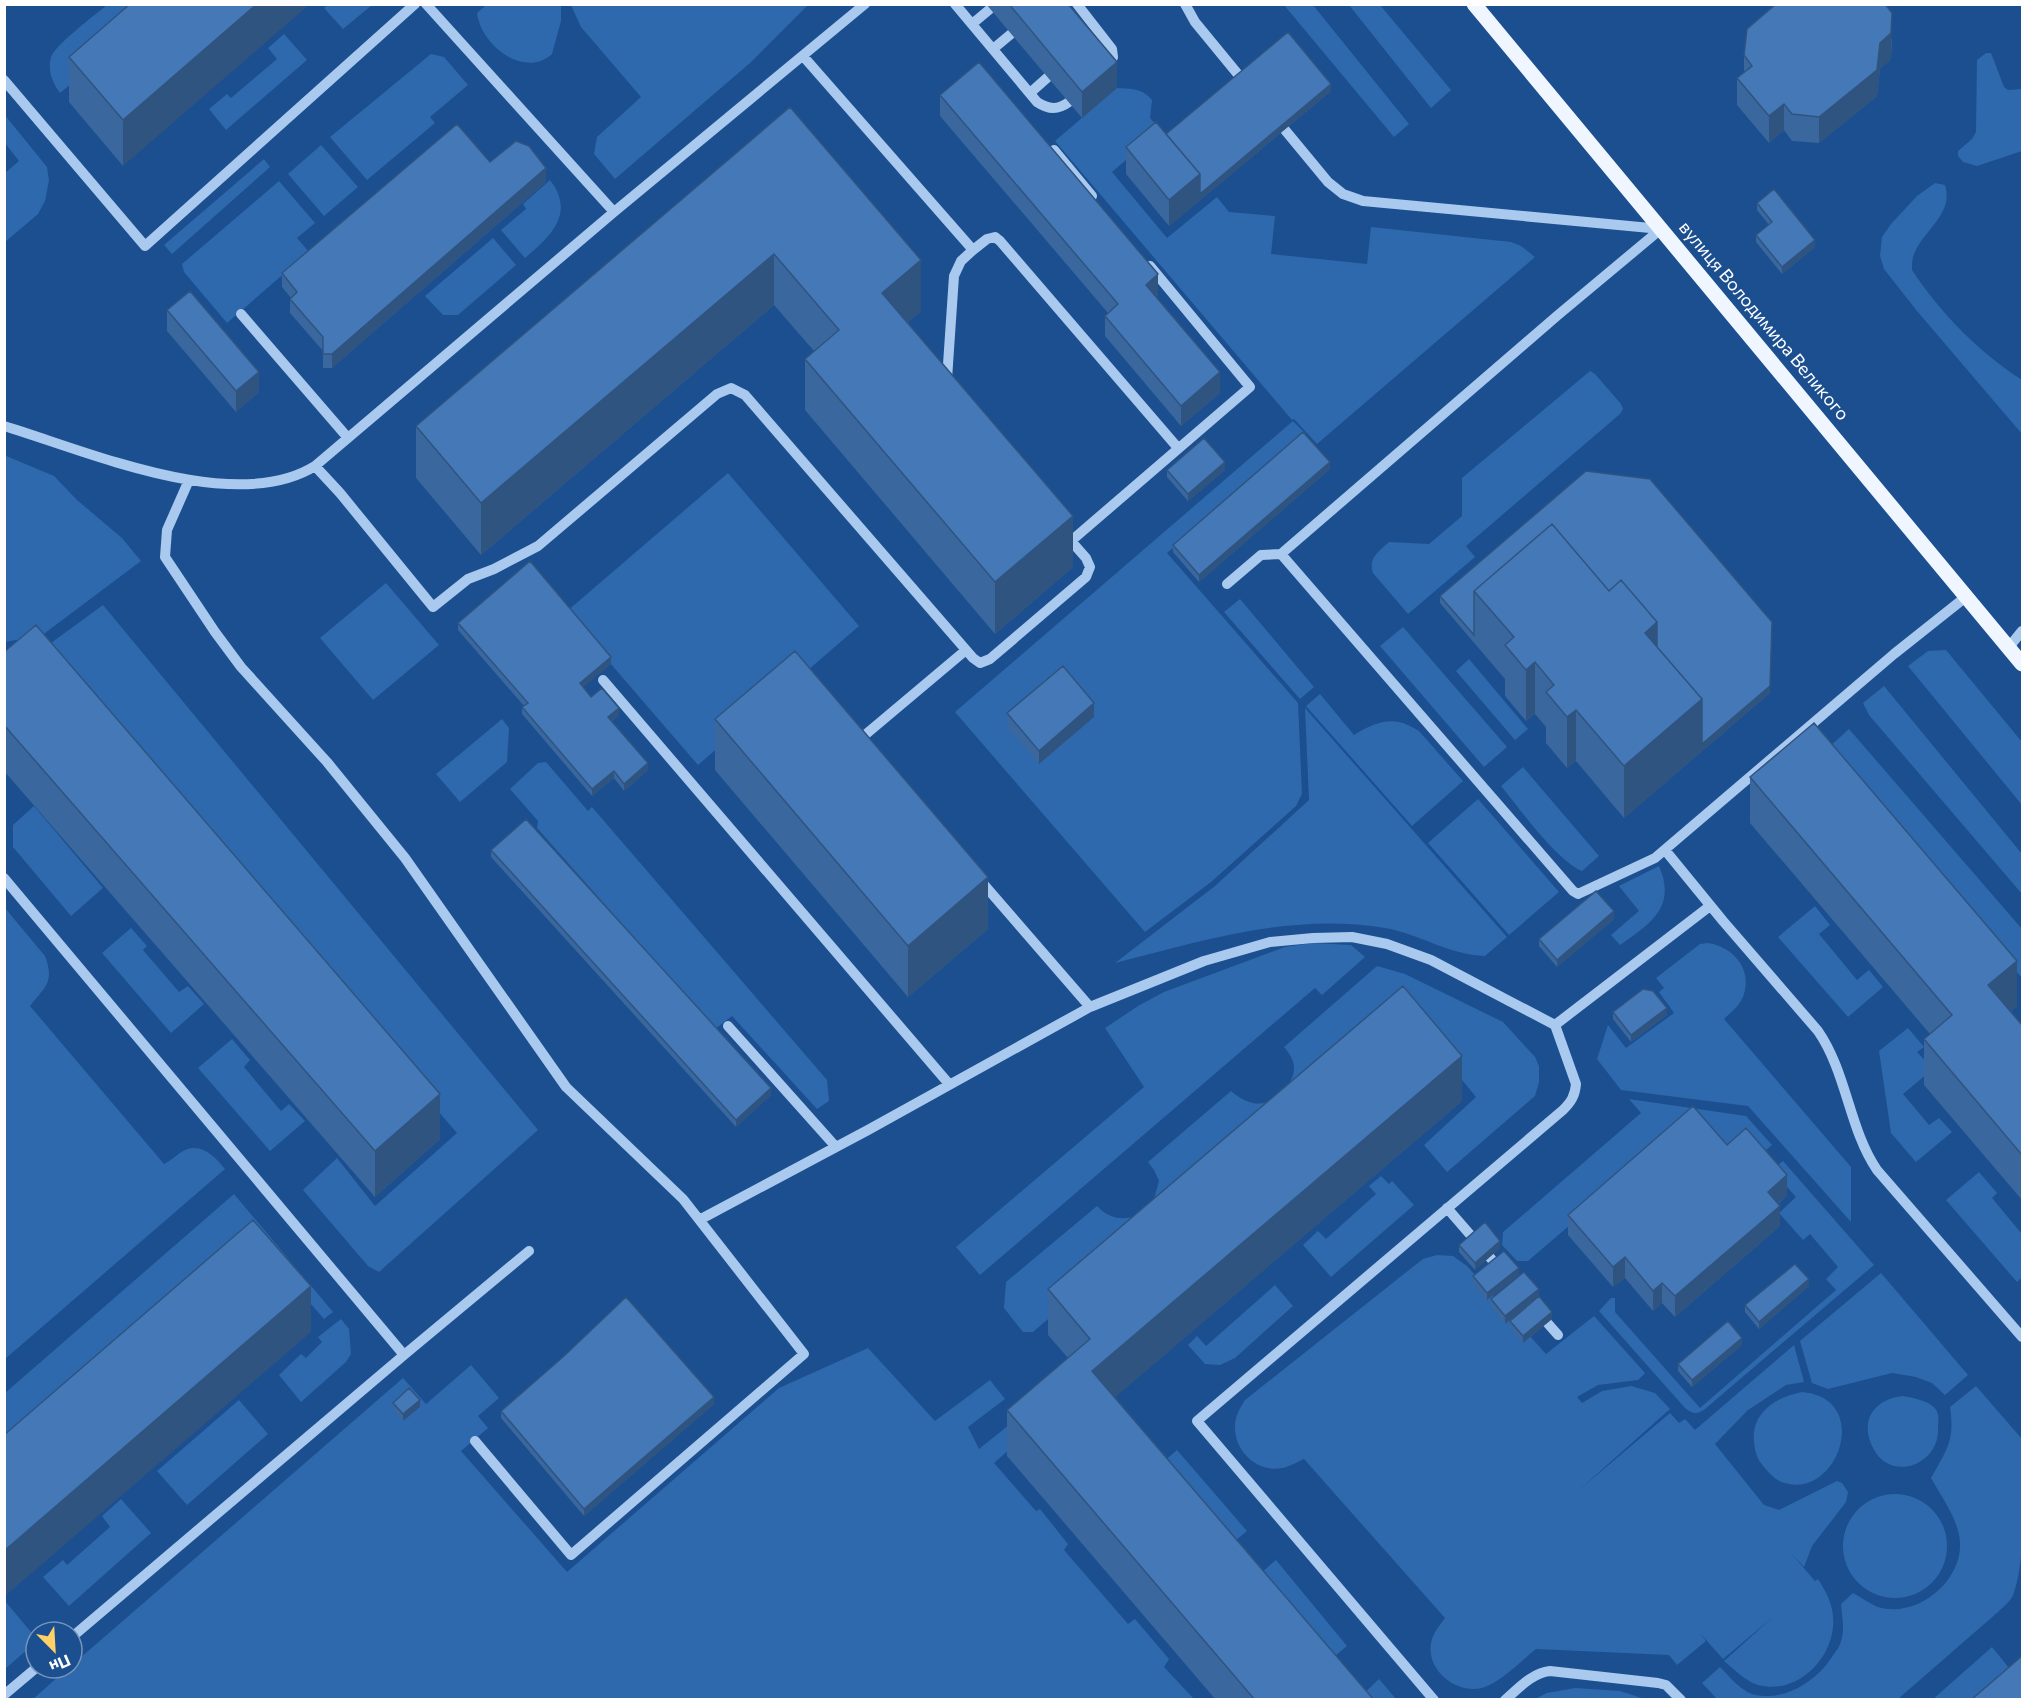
<svg xmlns="http://www.w3.org/2000/svg" width="2027" height="1704" font-family="Commissioner,sans-serif">
<style>
.green{fill:#2e69ad}
.lines{fill:none;stroke-linecap:round;stroke-linejoin:round}
.minor{stroke:#a9c9ee;stroke-width:10}
.major{stroke:#f0f6ff;stroke-width:15}
.wall{fill:#3a679d}
.shaded-wall{fill:#305480}
.building{fill:#4478b7;stroke:#305480;stroke-width:1.5}
.labels{text-anchor:middle;stroke-width:4.5;stroke-linejoin:round;paint-order:stroke}
.street-label{font-size:18px;fill:#fff;stroke:#1b4f8f}
</style>
<rect width="100%" height="100%" fill="#1b4f8f"/>
<!-- green -->
<path class="green" d="M329 4H372V5L343 29 324 8Z
M107 5H157L95 64 60 93C53 84 47 70 51 57 56 44 95 15 107 5Z
M486 5H561V21L552 54C523 80 480 43 477 13Z
M571 5V4L808 5 750 63 615 179 594 154 597 137 641 97 581 27Z
M1284 5H1313L1409 124 1394 137Z
M1349 5H1380L1451 90 1431 108Z
M284 34 307 60 226 130 209 109 227 94 231 98 277 59 268 48Z
M1986 53H1991L2004 87 2008 90 2022 89V151L1977 166 1963 162 1958 156V151L1972 139 1976 132 1977 60Z
M431 54 444 57 468 85 430 117 435 123 367 180 330 137Z
M1117 88C1132 89 1142 88 1152 100L1150 118 1161 130 1112 172 1167 238 1217 197 1229 212 1275 216 1271 254 1367 264 1371 227 1511 242 1521 246 1535 257 1317 444 1294 419 1292 420 1055 141Z
M4 114 47 167 49 180 45 201 38 214 5 242V173L19 161 5 143Z
M321 145 358 187 324 216 288 174Z
M264 159 270 167 172 254 164 245Z
M550 180C576 214 550 237 525 258L501 230 526 209 523 204Z
M279 181 315 223 297 238 309 252 227 323 184 272 182 264Z
M1935 183 1945 185C1954 213 1925 229 1915 252 1912 257 1912 264 1912 270 1941 314 1979 352 2022 380V434L1917 311 1884 269 1880 256 1882 237 1891 224 1917 196Z
M493 238 516 265 458 315H443L425 296Z
M1590 371 1595 374 1621 404 1623 409 1620 414 1466 546 1475 557 1408 614 1373 573C1368 558 1378 552 1389 542L1429 544 1462 516V478Z
M1293 421 1306 434 1167 553 1298 703 1302 794 1296 806 1211 882 1145 932 955 712Z
M4 455 54 476 77 500 122 538 141 561 29 645 16 640 5 642Z
M728 473 859 626 698 765 566 612Z
M386 583 439 645 373 700 320 638Z
M1240 599 1314 687 1300 699 1224 612Z
M103 605 538 1130 379 1272 368 1266 303 1190 337 1158 375 1206 457 1133 40 651Z
M1403 627 1507 747 1484 767 1380 646Z
M1946 650 2022 742V805L1908 666 1928 651Z
M1469 659 1528 729 1515 740 1456 671Z
M1884 686 2022 854V894L1869 715 1863 703Z
M1320 694 1354 735C1378 720 1395 715 1419 731L1463 781 1412 826 1306 706Z
M1305 708 1507 937 1485 956C1449 955 1420 934 1385 928 1294 912 1202 941 1115 963L1215 886 1309 800Z
M502 719 509 728 507 762 460 802 436 774Z
M1849 729 2022 929V978L1828 748Z
M546 762 588 811 592 807 827 1080 829 1101 817 1109 732 1016 715 1029 537 828 538 821 510 789 538 763Z
M1523 767 1599 856 1582 871C1556 860 1520 809 1501 786Z
M1478 799 1559 892 1509 935 1428 843Z
M34 806 103 888 71 916 13 847V825Z
M1659 866C1677 907 1650 924 1620 945L1611 935 1639 911 1619 886Z
M1815 906 1830 925 1819 934 1857 980 1869 970 1883 987 1848 1017 1778 937Z
M5 908 45 956C55 983 45 986 30 1006L164 1164C170 1161 174 1157 180 1153 198 1140 214 1155 225 1169L5 1359Z
M131 928 147 946 143 950 179 992 188 986 204 1004 171 1033 102 953Z
M1313 943 1351 945 1365 957 1322 995 1315 988 980 1275 956 1247 1144 1087 1105 1028 1138 1006 1164 992 1285 947Z
M1708 943C1732 947 1752 967 1744 994 1741 1005 1731 1012 1724 1019L1851 1167V1222L1748 1106 1621 1090 1597 1059 1608 1025 1626 1048 1674 1013 1659 992 1664 988 1656 978 1700 944Z
M1377 966 1405 974 1503 1022 1535 1057 1539 1066V1082L1535 1096 1447 1172 1424 1145 1476 1097 1440 1053 1077 1294 1033 1332H1023L1004 1308 1006 1282 1097 1206C1112 1223 1137 1222 1151 1204 1155 1198 1157 1188 1159 1181L1154 1170 1148 1162 1231 1091C1252 1109 1271 1108 1287 1086 1291 1081 1294 1075 1294 1068 1294 1060 1289 1053 1284 1047Z
M1908 1028 1924 1047 1917 1052 1933 1069 1903 1094 1929 1125 1939 1118 1952 1132 1916 1162 1891 1133 1879 1051Z
M232 1039 250 1060 244 1067 281 1111 289 1104 305 1121 270 1151 198 1068Z
M1629 1099 1746 1116 1772 1145 1760 1155 1727 1156 1689 1123 1528 1261H1517L1502 1245 1503 1232 1641 1113Z
M1783 1161 1874 1265 1705 1409C1697 1415 1693 1414 1685 1408L1599 1311 1611 1298H1615V1312L1700 1408 1836 1290 1826 1279 1838 1267 1810 1234 1803 1240 1779 1213 1796 1197 1772 1170Z
M1979 1172 1997 1193 1992 1198 2022 1234V1277L2017 1282 1946 1200Z
M1381 1176 1389 1184 1392 1181 1414 1205 1331 1277 1303 1245 1318 1231 1326 1239 1376 1194 1369 1186Z
M234 1194 333 1312 324 1319 295 1286 5 1476V1393Z
M1437 1255 1453 1256 1467 1266 1546 1354 1594 1316 1645 1373 1638 1380 1598 1385 1577 1397 1582 1403 1602 1391 1631 1386 1655 1393 1670 1409 1579 1490 1670 1413 1679 1423 1685 1419 1695 1430 1794 1345 1804 1382 1786 1385 1748 1410 1715 1444 1764 1505 1779 1510 1837 1481 1842 1483 1848 1492 1846 1502 1812 1546 1804 1567 1790 1552 1815 1581 1818 1579C1827 1593 1835 1608 1833 1627 1830 1662 1795 1695 1758 1685 1745 1681 1734 1669 1724 1661L1773 1617 1723 1659 1700 1633 1706 1641 1677 1665 1669 1655 1536 1649C1521 1661 1500 1683 1482 1688 1457 1694 1426 1671 1431 1643 1433 1633 1439 1626 1445 1618L1304 1459C1297 1462 1289 1467 1282 1468 1257 1473 1234 1451 1235 1426 1235 1416 1240 1408 1245 1400L1414 1266 1423 1259Z
M1881 1273 1968 1375 1945 1395 1932 1383 1916 1377 1892 1373 1828 1389 1812 1383 1800 1341Z
M1275 1285 1293 1306 1235 1358 1220 1365 1205 1364 1188 1345 1197 1336 1206 1346Z
M341 1319 349 1329 351 1354 346 1362 301 1402 279 1375 301 1354 306 1358 322 1342 318 1337Z
M868 1348 935 1421 990 1380 1005 1399 968 1427 979 1449 1055 1388 1034 1428 994 1463 1036 1511 1040 1509 1068 1544 1064 1550 1128 1624 1135 1619 1169 1659 1164 1667 1194 1699 32 1700 68 1668H72V1665L403 1378 426 1404 471 1365 499 1398 478 1416 488 1428 461 1451 567 1572 779 1388Z
M1976 1386 2022 1439C2023 1479 2027 1560 2013 1595 2010 1602 2003 1607 1998 1612L1898 1699H1717L1702 1683 1720 1667C1729 1676 1740 1690 1752 1694 1782 1703 1816 1682 1832 1657 1835 1652 1840 1647 1841 1641 1845 1629 1842 1617 1841 1604L1853 1593C1861 1597 1870 1604 1878 1607 1917 1619 1963 1581 1960 1541 1958 1519 1941 1496 1931 1478 1947 1449 1955 1441 1950 1407Z
M1802 1392C1873 1398 1838 1499 1785 1483 1776 1481 1770 1474 1764 1467 1757 1459 1755 1452 1754 1442 1751 1413 1776 1397 1802 1392Z
M1903 1396C1913 1398 1935 1401 1938 1414 1939 1418 1938 1424 1938 1428 1940 1465 1890 1483 1873 1448 1859 1421 1874 1399 1903 1396Z
M239 1400 268 1434 187 1505 157 1471Z
M1177 1450 1247 1531 1217 1556 1148 1475Z
M1843 1546a52 52 0 1 1 104 0a52 52 0 1 1-104 0Z
M121 1499 151 1533 69 1606 43 1577 63 1560 67 1565 110 1527 102 1516Z
M1276 1560 1347 1646 1317 1671 1244 1587Z
M5 1601 36 1638V1642L5 1669Z
M1992 1647 2022 1684 2000 1699 1932 1700Z
M1379 1679 1396 1699 1357 1700Z
M1575 1688 1620 1691 1645 1699H1535L1547 1693Z"/>
<g class="lines">
<!-- minor -->
<path class="minor" d="M426 4 614 212
M955 4 1037 102C1049 110 1058 110 1069 102
M1077 4 1112 49 1113 57 1108 69
M1185 4 1195 22 1241 78
M972 24 990 9
M993 49 1011 34
M803 56 973 250 961 261 954 276 947 379
M4 80 145 246 415 4
M1030 93 1048 77
M1285 130 1328 182 1343 194 1363 201 1661 229
M1054 150 1092 196
M1661 229 1558 315 1281 554 1573 891 1578 894 1655 858 1894 654 1967 596
M973 250 987 239 995 237 1000 241 1178 448
M241 314 348 438
M4 426C87 451 235 516 315 466L614 212 865 4
M315 466 340 493 433 607 468 579 494 569 538 546 717 394 731 388 745 395 973 658 980 663 990 659 1086 577 1090 567 1086 558 1064 533
M189 480 167 530 165 557 215 632 241 667 327 762 405 858 566 1087 683 1199 804 1354 571 1555 475 1441
M1071 541 1250 387 1150 266
M1227 584 1261 555 1281 554
M2009 647 2022 631
M603 680 949 1084
M862 743 859 740 966 650
M1665 850 1723 921 1818 1031C1847 1073 1849 1129 1877 1170L2022 1337
M4 878 404 1355 72 1637
M980 880 1090 1007
M728 1026 836 1147
M1447 1208 1500 1269
M701 1219 868 1130 1090 1007 1204 961 1270 942 1313 938 1352 937 1387 944 1431 960 1555 1025
M1520 1292 1558 1335
M404 1355 529 1251
M4 1695 36 1668
M1434 1700 1197 1421 1563 1110C1571 1102 1575 1096 1576 1084L1555 1025 1710 906
M1505 1700C1519 1688 1532 1673 1550 1671L1658 1683 1666 1685 1681 1700"/>
<!-- major -->
<path class="major" d="M1474 4 2022 664"/>
</g>
<!-- wall -->
<path class="wall" d="M130 4 123 166 69 102V57Z
M986 4H1068L1117 88 1082 118Z
M1892 39 1891 59 1880 69 1877 96 1819 143 1792 141 1784 130 1769 143 1737 105V78L1744 73V55Z
M1331 91 1169 226 1126 174V147L1166 134Z
M940 95 1158 294 1156 297 1220 393 1181 426 1105 336V316L1108 313 940 116Z
M790 107 921 311 908 322 1073 567 995 634 805 410V359L814 351 774 305 481 555 416 478V426Z
M490 162 546 182 332 368H323V351L290 313V299L291 298 282 287V273Z
M1757 203 1815 247 1782 274 1756 242V235L1769 225 1757 210Z
M167 310 259 392 236 412 167 331Z
M1330 469 1199 582 1173 552V545Z
M1167 470H1225L1188 501 1167 477Z
M1586 471 1770 693 1624 818 1576 761 1567 768 1546 743V727L1535 714 1526 721 1505 696V679L1440 603V596Z
M458 623 611 664 583 687 591 697 619 715 612 721 648 770 624 791 614 778 592 796 522 714V707L524 706 458 630Z
M4 652 440 1139 375 1197 4 771Z
M1007 713 1094 717 1039 764 1007 727Z
M715 719 988 929 908 997 715 770Z
M1750 777 2017 1006 2011 1011 2022 1025V1200L1924 1085V1039L1930 1034 1750 823Z
M491 850 771 1095 736 1127 491 857Z
M1614 919 1557 967 1539 946V939Z
M1613 1012 1667 1015 1631 1042 1613 1019Z
M1462 1101 1115 1397 1374 1700H1216L1007 1456V1410L1068 1358 1048 1335V1289Z
M1727 1145 1787 1195 1778 1204 1780 1226 1675 1317 1662 1303 1653 1311 1625 1278 1613 1287 1568 1235V1215Z
M1459 1245 1500 1248 1475 1270 1459 1252Z
M1519 1275 1487 1300 1473 1283V1276Z
M1809 1286 1759 1329 1745 1312V1305Z
M1539 1296 1505 1324 1491 1306V1299Z
M1552 1319 1523 1343 1510 1328V1321Z
M1742 1345 1692 1387 1678 1371V1364Z
M393 1403 420 1407 403 1421 393 1410Z
M714 1404 584 1516 501 1418V1411Z"/>
<!-- shaded-wall -->
<path class="shaded-wall" d="M257 4H310L123 166V120Z
M1892 13 1891 59 1880 69 1877 96 1819 143V117L1880 43Z
M1117 62V88L1082 118V92Z
M1331 84V91L1169 226V200L1200 174Z
M1784 104V130L1769 143V116Z
M546 168V182L332 368V354Z
M1815 240V247L1782 274V267Z
M774 254V305L481 555V503Z
M921 260V311L882 344V293Z
M1158 274V294L1146 305V285Z
M259 372V392L236 412V391Z
M1220 372V393L1181 426V406Z
M1225 462V470L1188 501V494Z
M1330 462V469L1199 582V575Z
M1073 516V567L995 634V582Z
M1657 622V674L1645 633Z
M1772 622 1770 693 1624 818V766L1702 699Z
M611 657V664L580 690V683Z
M1535 662V714L1526 721V670Z
M1094 703V717L1039 764V751Z
M619 708V715L608 724V717Z
M1576 710V761L1567 768V717Z
M648 763V770L624 791V784Z
M614 771V778L592 796V789Z
M988 877V929L908 997V946Z
M1614 911V919L1557 967V960Z
M2017 961V1006L1988 1030V985Z
M1667 1008V1015L1631 1042V1035Z
M1462 1056V1101L1092 1417V1371Z
M771 1088V1095L736 1127V1120Z
M440 1094V1139L375 1197V1151Z
M1787 1175V1195L1768 1212V1192Z
M1780 1206V1226L1675 1317V1296Z
M1500 1241V1248L1475 1270V1263Z
M1625 1257V1278L1613 1287V1267Z
M1519 1268V1275L1487 1300V1293Z
M1809 1279V1286L1759 1329V1322Z
M1662 1283V1303L1653 1311V1291Z
M311 1286V1332L4 1597V1551Z
M1539 1289V1296L1505 1324V1316Z
M1552 1312V1319L1523 1343V1336Z
M1742 1338V1345L1692 1387V1380Z
M714 1397V1404L584 1516V1509Z
M420 1400V1407L403 1421V1414Z"/>
<!-- building -->
<path class="building" d="M130 4H257L123 120 69 57Z
M1009 4H1068L1117 62 1082 92Z
M1776 4H1885L1892 13 1891 33 1880 43 1877 70 1819 117 1792 114 1784 104 1769 116 1737 78 1752 66 1744 55 1747 29Z
M1288 32 1331 84 1200 194V174L1166 134Z
M979 62 1158 274 1146 285 1220 372 1181 406 1105 316 1118 304 940 95Z
M790 107 921 260 882 293 1073 516 995 582 805 359 839 330 774 254 481 503 416 426Z
M1156 122 1200 174 1169 200 1126 147Z
M457 124 490 162 516 141 529 146 546 168 332 354H323V337L290 299 297 292 282 273Z
M1774 189 1815 240 1782 267 1756 235 1772 222 1757 203Z
M190 291 259 372 236 391 167 310Z
M1303 432 1330 462 1199 575 1173 545Z
M1204 438 1225 462 1188 494 1167 470Z
M1586 471 1650 479 1772 622 1770 686 1702 744V699L1657 647V622L1621 580 1609 591 1552 524 1474 591V635L1440 596Z
M1552 524 1609 591 1621 580 1657 622 1645 633 1702 699 1624 766 1576 710 1567 717 1546 692 1554 685 1535 662 1526 670 1505 645 1514 637 1474 591Z
M530 561 611 657 580 683 591 697 602 688 619 708 608 717 648 763 624 784 614 771 592 789 522 707 528 703 458 623Z
M36 625 440 1094 375 1151 4 725V652Z
M795 651 988 877 908 946 715 719Z
M1063 666 1094 703 1039 751 1007 713Z
M1814 723 2017 961 1988 985 2022 1025V1155L1924 1039 1952 1015 1750 777Z
M526 819 771 1088 736 1120 491 850Z
M1596 891 1614 911 1557 960 1539 939Z
M1403 986 1462 1056 1092 1371 1374 1700H1255L1007 1410 1090 1339 1048 1289Z
M1643 989 1653 991 1667 1008 1631 1035 1613 1012Z
M1693 1106 1727 1145 1746 1128 1787 1175 1768 1192 1780 1206 1675 1296 1662 1283 1653 1291 1625 1257 1613 1267 1568 1215Z
M253 1220 311 1286 4 1551V1435Z
M1485 1222 1500 1241 1475 1263 1459 1245Z
M1504 1251 1519 1268 1487 1293 1473 1276Z
M1795 1264 1809 1279 1759 1322 1745 1305Z
M1524 1272 1539 1289 1505 1316 1491 1299Z
M1539 1296 1552 1312 1523 1336 1510 1321Z
M626 1297 714 1397 584 1509 501 1411 564 1356Z
M1728 1321 1742 1338 1692 1380 1678 1364Z
M409 1388 420 1400 403 1414 393 1403Z
M2022 1656V1700H1971Z"/>
<g class="labels">
<!-- street labels -->
<g class="street-label">
<text transform="translate(1764 321) rotate(50)" y="6">вулиця Володимира Великого</text>
</g>
</g>
<!-- border -->
<rect width="2027" height="1704" fill="none" stroke="#ffffff" stroke-width="12"/>
<!-- north arrow -->
<g transform="translate(54 1650) rotate(156)"><circle r="28" fill="#1b4f8f" stroke="#7695bc" stroke-width="1.5"/>
<path d="M0-4.5L10 22L0 15L-10 22Z" fill="#ffd166"/>
<text y="-9" font-size="16" font-weight="bold" text-anchor="middle" fill="#ffffff">Пн</text>
</g>
</svg>
